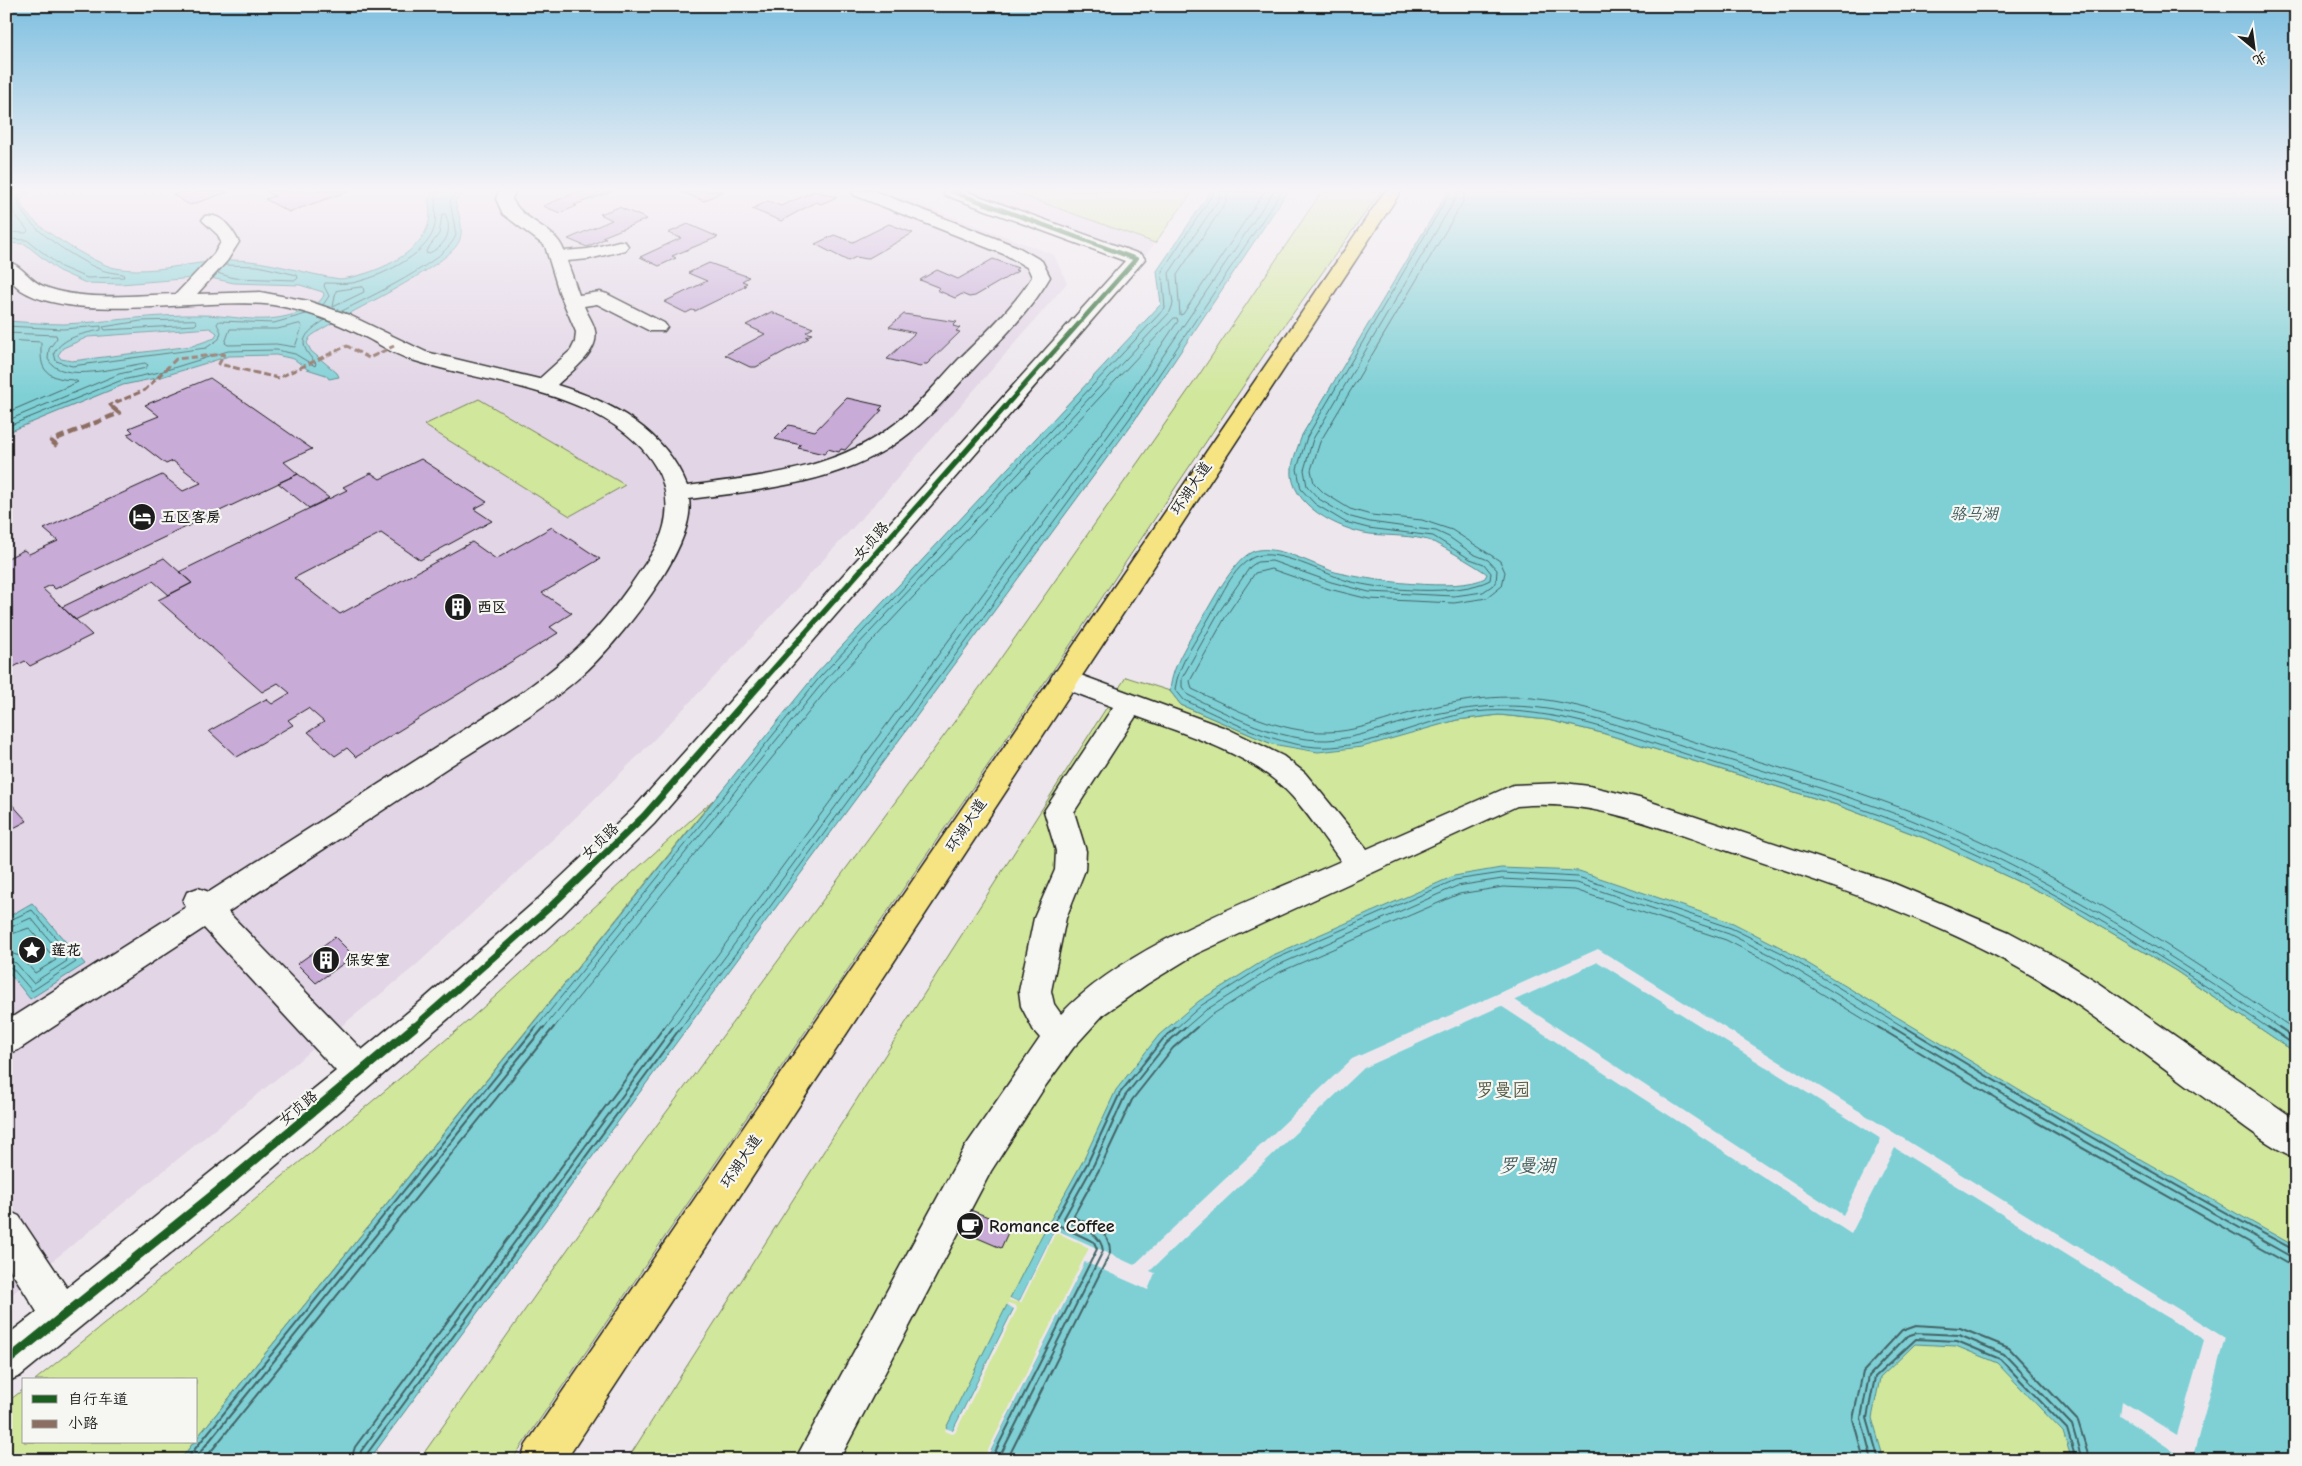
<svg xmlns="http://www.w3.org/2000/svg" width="2302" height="1466" font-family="'Comic Neue','LXGW WenKai TC',sans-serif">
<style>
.built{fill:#e2d5e6}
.green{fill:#d1e79c;stroke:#76825c}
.water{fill:#7ed0d5;stroke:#57888b;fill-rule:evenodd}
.pier{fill:#ede7ed;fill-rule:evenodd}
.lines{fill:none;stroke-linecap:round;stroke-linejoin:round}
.shore-far1{stroke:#436466;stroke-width:1}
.shore{stroke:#436466;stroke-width:2}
.building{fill:#c8abd7;stroke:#1c1c1c}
.minor-casing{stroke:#1c1c1c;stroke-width:3}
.major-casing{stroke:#1c1c1c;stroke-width:3}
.minor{fill:#f6f6f2;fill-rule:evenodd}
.major{fill:#f6e381;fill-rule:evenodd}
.quiet-far1{stroke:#8d6e63;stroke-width:3;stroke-dasharray:7 3;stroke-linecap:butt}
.quiet{stroke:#8d6e63;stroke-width:4.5;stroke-dasharray:9 4.5;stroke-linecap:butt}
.cycleway-far3-casing{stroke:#f6f6f2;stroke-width:6}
.cycleway-far2-casing{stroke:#f6f6f2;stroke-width:8}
.cycleway-far1-casing{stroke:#f6f6f2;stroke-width:10}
.cycleway-casing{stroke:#f6f6f2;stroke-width:12}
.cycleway-far3{stroke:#1b5e20;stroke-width:4.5}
.cycleway-far2{stroke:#1b5e20;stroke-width:5.5}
.cycleway-far1{stroke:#1b5e20;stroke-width:7}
.cycleway{stroke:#1b5e20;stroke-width:9}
.labels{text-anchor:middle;stroke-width:4.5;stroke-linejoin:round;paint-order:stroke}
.street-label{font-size:15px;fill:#1c1c1c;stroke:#f6f6f2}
.poi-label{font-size:15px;font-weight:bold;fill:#1c1c1c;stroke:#f6f6f2;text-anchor:start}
.water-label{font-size:16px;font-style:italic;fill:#3e5b5d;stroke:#f6f6f2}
.near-park-label{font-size:18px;fill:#525942;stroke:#f6f6f2}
.near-poi-label{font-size:18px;font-weight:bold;fill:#1c1c1c;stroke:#f6f6f2;text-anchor:start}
.near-water-label{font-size:19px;font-style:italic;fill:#3e5b5d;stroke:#f6f6f2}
</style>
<rect width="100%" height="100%" fill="#ede7ed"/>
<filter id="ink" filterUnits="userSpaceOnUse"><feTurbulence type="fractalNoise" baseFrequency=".02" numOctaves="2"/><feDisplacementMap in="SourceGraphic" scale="10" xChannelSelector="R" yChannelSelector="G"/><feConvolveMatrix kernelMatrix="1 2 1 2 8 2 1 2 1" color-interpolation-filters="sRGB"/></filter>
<g filter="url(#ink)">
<!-- built -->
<path class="built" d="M6 191H886L1054 255 1067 283 883 495 742 648 640 754 565 828 414 967 6 1299Z
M964 191H1010L1155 243 1144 257Z"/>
<!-- green -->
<path class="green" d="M1010 191H1193L1155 243Z
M1322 191H1381L1276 337 1075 638 512 1460H419L623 1171 991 672 1197 378Z
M479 399 625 485 570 516 424 425Z
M1126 677 1170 691 1181 705 1272 744 1412 732 1457 720 1499 715 1548 720 1602 733 1837 805 1932 841 2053 898 2176 971 2296 1053V1460H627Z
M713 800 196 1439V1380H35L166 1274 467 1022Z
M24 1389V1442H194L180 1460H6V1403Z"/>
<!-- water -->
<path class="water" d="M6 191H30C26 194 21 197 21 202 21 221 97 265 115 268 153 275 193 261 232 260 269 260 303 274 340 279 377 275 442 247 428 200L435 191H464L455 201C458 213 464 226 460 239 453 266 337 316 310 337L307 343 311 351 337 373 339 377 329 379 326 375 307 369 294 359 276 355 229 356 161 377 123 385 6 433V321C25 322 45 324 64 324 110 322 155 314 201 315 227 315 252 322 277 318 291 316 318 309 324 295L323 292 300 285 234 283 206 277 121 284 86 283 59 271 25 244 6 243ZM210 328 217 333 215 338 192 346 72 361 61 359 58 355 63 348 88 337Z
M1211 191H1288L1134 421 369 1460H180L194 1442H196V1439L816 674 1161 304 1157 271Z
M1448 191H2296V1053L2176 971 2053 898 1932 841 1837 805 1602 733 1548 720 1499 715 1457 720 1362 747 1318 752 1272 744 1253 736 1181 705 1170 691C1172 663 1192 637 1206 612 1215 596 1235 560 1252 552 1274 542 1313 565 1335 572 1365 580 1460 593 1485 578L1487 574C1483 570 1437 543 1431 541 1412 535 1390 536 1370 534 1340 530 1288 505 1292 468 1293 457 1299 445 1302 435Z
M1501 868 1579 871 1733 923 1782 948 2032 1098 2296 1247V1460H2072L2063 1432 1997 1363 1956 1346 1915 1344 1880 1378 1872 1418 1884 1460H986L1092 1247 1055 1229 1019 1302 1010 1298 1041 1237 1084 1159 1116 1090 1159 1035 1199 1001 1271 956 1454 876Z
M32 903 85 964 30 999 6 969V918Z
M1007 1305 1014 1308 952 1432 946 1428Z"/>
<!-- pier -->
<path class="pier" d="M1598 949 2225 1338 2192 1460H2187L2120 1416 2122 1401 2177 1435 2204 1340 1895 1148 1851 1234 1501 1006 1364 1068 1150 1271 1155 1273 1148 1290 1085 1262 986 1460H983L1089 1248 1056 1232 1021 1303 1009 1300 1010 1298 1019 1302 1055 1229 1134 1265 1352 1059ZM1598 962 1881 1139 1843 1215 1515 1000Z
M1008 1303 1016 1306 1017 1309 955 1433 952 1434 945 1431 946 1428 953 1431 1014 1309 1007 1305Z"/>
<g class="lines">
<!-- shore-far1 -->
<path class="shore-far1" d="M1228 191 1226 202 1177 275 1180 315 1183 314 1265 191
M1451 191 1307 437 1297 469 1301 489 1315 504 1345 522 1368 528 1433 536 1470 559 1484 564 1491 573 1490 580C1458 597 1382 590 1348 581 1324 574 1277 547 1254 557 1232 567 1220 599 1209 618 1196 641 1179 662 1175 689L1184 700C1226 719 1269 743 1316 747 1358 750 1413 726 1453 716 1484 708 1516 710 1547 715 1601 723 1658 746 1711 762 1785 785 1862 806 1934 836 2053 886 2163 957 2270 1029
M1458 191 1456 198 1313 439 1304 470 1307 486 1319 499 1347 516 1370 522 1436 531 1449 537 1473 554 1488 560 1497 570 1496 583 1483 592 1454 596 1369 592 1331 582 1272 561 1257 562 1250 567 1219 612 1182 678V687L1188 695C1231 716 1278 741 1327 740 1355 739 1381 728 1408 721 1454 708 1500 702 1548 709 1607 718 1662 740 1719 757 1792 780 1867 800 1938 831 2059 883 2171 955 2281 1029
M1465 191 1463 202 1320 442 1311 470 1314 483 1324 493 1350 509 1371 515 1422 520 1452 530 1500 561 1505 572 1502 586 1487 598 1454 603 1369 599 1329 589 1271 569 1255 573 1226 616 1190 681 1192 689C1234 709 1280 733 1327 732 1353 732 1378 722 1403 715 1445 703 1489 694 1532 698 1594 705 1652 729 1711 747 1787 770 1864 792 1938 822 2065 876 2180 952 2294 1029
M445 214C454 232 445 247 427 254L426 251 439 234 442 215Z
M6 232 26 233 28 231C19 217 4 209 14 191
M6 239 27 240 61 267 87 278 124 277 123 274C114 273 105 272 97 268 79 261 0 213 22 191
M217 273 234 278 296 280 298 278 297 275 258 266 225 265
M363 287 364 292 333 307 336 291Z
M323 305 329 296 324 286 325 283C334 283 343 284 352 283 378 278 426 256 434 229 438 216 432 204 438 191
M342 311C367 298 448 261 456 235L450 201 457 191
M195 320 197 323 195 325 105 330 103 327 141 321Z
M300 324 302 327 295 347 276 344 228 345 225 343 230 329H277Z
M6 326 63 329 101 326V330C85 333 63 337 54 353L56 361 72 366 206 348 219 339 221 332 217 324 219 321 274 323 306 314
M6 333 56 335 57 338 49 349 48 359C60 385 123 366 145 363L148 365 146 368 119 374 6 421
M6 340 41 342C41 361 39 374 63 379 68 380 74 379 78 382L6 413
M6 427 122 380 160 372 228 351 277 350 295 354 315 366 316 363C295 342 304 334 325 320
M6 922 32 910 76 962 32 991 12 968 6 966
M6 929 31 918 67 961 33 983 16 963 6 960
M6 936 29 928 56 960 35 973 20 956 6 952
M535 1029 820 677 1165 308 1162 271 1215 191
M543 1029 824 681 1170 312 1173 304 1169 273 1219 199 1221 191
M553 1029 830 686 1174 318H1177L1178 321 1118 410 663 1029
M672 1029 1124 414 1274 191
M680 1029 1130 418 1282 191
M1175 1029 1202 1005 1273 960 1455 880 1502 873 1578 877 1731 928 1780 952 1907 1029
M1184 1029 1206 1010 1276 966 1457 886 1502 879 1577 883 1729 934 1777 958 1894 1029
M1195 1029 1210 1016 1280 972 1459 894 1503 887 1575 890 1726 940 1773 964 1880 1029"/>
<!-- shore -->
<path class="shore" d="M1878 1027 2022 1114 2286 1263 2296 1264
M1892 1027 2026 1108 2288 1255 2296 1257
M1905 1027C2034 1105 2164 1180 2296 1251
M2268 1027 2296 1046
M2279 1027 2296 1039
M2292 1027 2296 1030
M186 1460 536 1027
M194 1460 544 1027
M204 1460 554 1027
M351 1460 355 1447 664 1027
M359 1460 361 1451 673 1027
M365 1460 366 1455 681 1027
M991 1460 1097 1249 1094 1242 1056 1224 1055 1221 1088 1162 1120 1093 1163 1039 1176 1027
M998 1460 1103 1251C1101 1232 1080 1227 1065 1221L1064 1218 1094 1164 1125 1096 1167 1043 1185 1027
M1007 1460 1110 1253C1111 1231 1092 1225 1075 1218L1074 1215 1100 1168 1132 1100 1173 1048 1197 1027
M1864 1460 1853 1419 1863 1372 1902 1330 1916 1325 1960 1328 2009 1348 2078 1421 2090 1460
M1872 1460 1861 1418 1869 1376 1907 1336 1916 1333 1959 1335 2004 1354 2072 1425 2082 1460
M1879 1460 1867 1418 1875 1377 1916 1339 1957 1341 2000 1359 2067 1429 2076 1460"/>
</g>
<!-- building -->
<path class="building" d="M186 191H226L228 192 190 205 173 195Z
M265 191H349L289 212 265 199 275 196Z
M580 191H613L574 205 577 206 560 213 543 206Z
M679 191H723L704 201Z
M815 191 837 197 821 204 816 202 781 221 752 209 768 201 781 206Z
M619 207 647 219 602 237 606 238 587 247 568 239 612 220 600 214Z
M688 224 718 237 672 256 676 258 659 266 640 257 681 238 668 233Z
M889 224 913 233 867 259 856 257 848 261 815 244 834 235 853 242Z
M993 259 1018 268 1015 270 1018 271 975 296 969 297 962 294 955 298 937 290 940 288 920 280 937 270 958 279Z
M709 263 749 277 742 281 747 283 744 285 746 286 695 311 692 310 686 313 664 302 707 281 688 273Z
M771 312 813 328 806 332 812 334 806 337 809 338 756 367H750L725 355 765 334 746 325Z
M904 314 957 322 953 326 960 328 956 331 960 332 927 364H924L920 367 887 359 915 333 889 327Z
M210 378 312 449 284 462 298 474 55 589 51 585 43 589 92 635 30 666 25 661 6 671V559L24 550 29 554 58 541 44 529 162 475 183 491 201 483 173 461 166 464 127 434 133 432 129 428 159 416 145 405Z
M847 398 883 406 879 410H882L845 450 841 449 839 452 828 449 824 454 798 448 801 445 775 439 789 425 815 431Z
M421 459 487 502 474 509 492 521 420 560 381 533 294 578 340 614 472 542 496 559 552 527 600 559 542 593 572 613 550 627 558 633 356 757 347 748 335 756 308 732 324 722 308 708 288 720 293 725 237 757 209 731 266 699 272 704 290 693 278 683 262 692 158 600 192 583 179 572 347 490 343 487 371 473 380 479Z
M298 474 329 498 309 508 278 483Z
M164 558 192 583 169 595 153 581 75 620 62 607Z
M9 801 27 821 6 832V802Z
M335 937 354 956 316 983 297 964Z
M963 1207 1011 1226 1001 1248 952 1227Z"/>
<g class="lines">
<!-- minor casing -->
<g class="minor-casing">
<path id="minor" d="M499 191H515L512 199C523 222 556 227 564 251L588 249 619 241 625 242 628 246 625 250 589 259 567 261 579 295 600 292 607 294 664 323 667 327 664 331H650L597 304 584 306C587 314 594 323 595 331 600 352 570 372 557 385 612 402 665 430 687 486 760 476 834 471 895 424 919 405 938 381 959 359 985 333 1012 309 1032 277L1028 268 1006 255 854 195 852 191H874L1018 247 1042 261 1050 277C1030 312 1002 338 975 367 953 389 935 413 911 432 848 483 766 489 689 499 697 548 616 645 581 676 541 711 494 738 450 766 376 815 302 863 228 912L362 1050 425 998 538 899 634 808 1125 261 945 195 943 191H965L1142 255 1145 259 654 824 560 917 449 1018 232 1203 20 1376 6 1382V1336L37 1312 6 1263V1210L19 1216 67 1288 336 1071 204 928 18 1050 6 1054V1021L186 907 183 901 187 892 198 888 209 892 511 700C565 662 594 637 632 583 644 565 659 547 664 526 678 470 631 430 585 409 530 384 469 378 412 360 396 355 382 346 367 338 338 323 306 310 273 305 206 296 76 325 21 290 16 286 11 281 6 276V261C21 264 29 280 43 286 80 302 137 295 176 294L214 254 221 242 218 235 202 220 205 216C221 212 232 229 239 242L227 261 197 294 260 292 308 301 349 315 426 352 539 379 571 350 575 342 576 332 559 292 545 246 503 214 496 199Z
M1064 669 1228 729 1283 756 1305 773 1367 849 1513 785 1564 783 1589 786 1639 798 1888 881 2009 932 2065 962 2099 983 2296 1120V1158C2272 1148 2251 1131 2230 1116 2177 1079 2127 1039 2075 1003 1971 931 1848 891 1728 851 1659 828 1592 798 1517 806L1196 954 1147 984 1104 1014 1073 1048 1046 1085 991 1171 839 1460H795L965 1147 1040 1038 1034 1031 1021 1006 1019 991 1034 918 1055 870 1056 851 1044 811 1113 707 1055 685 1051 678 1055 671ZM1136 716C1184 734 1246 752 1284 788 1305 808 1323 837 1341 861 1252 901 1129 943 1061 1014L1054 1004 1051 991 1066 918 1085 870 1086 851 1074 812Z"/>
</g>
<!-- major casing -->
<g class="major-casing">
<path id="major" d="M1385 191H1401L566 1460H520L526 1445Z"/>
</g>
<!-- minor -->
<use href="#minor" class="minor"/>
<!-- major -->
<use href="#major" class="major"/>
<!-- quiet-far1 -->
<path class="quiet-far1" d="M113 408 110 405 145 390 176 359 224 354 219 364 278 378 347 346 369 358 394 346"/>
<!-- quiet -->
<path class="quiet" d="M57 446 51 441 119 413 112 407"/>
<!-- cycleway-far3 casing -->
<g class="cycleway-far3-casing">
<path id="cycleway-far3" d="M951 191 1136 259 1004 408"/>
</g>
<!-- cycleway-far2 casing -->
<g class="cycleway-far2-casing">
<path id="cycleway-far2" d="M762 682 1005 407"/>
</g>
<!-- cycleway-far1 casing -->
<g class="cycleway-far1-casing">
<path id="cycleway-far1" d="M412 1029 549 908 644 816 763 681"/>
</g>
<!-- cycleway casing -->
<g class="cycleway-casing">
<path id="cycleway" d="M6 1362 219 1190 414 1027"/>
</g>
<!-- cycleway-far3 -->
<use href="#cycleway-far3" class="cycleway-far3"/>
<!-- cycleway-far2 -->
<use href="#cycleway-far2" class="cycleway-far2"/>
<!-- cycleway-far1 -->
<use href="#cycleway-far1" class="cycleway-far1"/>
<!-- cycleway -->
<use href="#cycleway" class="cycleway"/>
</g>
</g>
<!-- sky -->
<linearGradient id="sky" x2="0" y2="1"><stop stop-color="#7dbfe0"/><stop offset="0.48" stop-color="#f7f4f7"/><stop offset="1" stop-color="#f7f4f7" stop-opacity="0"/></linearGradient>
<rect width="2302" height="396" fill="url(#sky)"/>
<!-- icons -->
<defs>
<g id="hotel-disc" transform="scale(1.4375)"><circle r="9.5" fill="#1c1c1c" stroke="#f6f6f2"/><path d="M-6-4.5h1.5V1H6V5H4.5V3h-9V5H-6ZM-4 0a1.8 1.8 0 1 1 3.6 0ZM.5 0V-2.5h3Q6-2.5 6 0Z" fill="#fff"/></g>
<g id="building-disc" transform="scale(1.4375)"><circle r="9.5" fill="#1c1c1c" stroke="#f6f6f2"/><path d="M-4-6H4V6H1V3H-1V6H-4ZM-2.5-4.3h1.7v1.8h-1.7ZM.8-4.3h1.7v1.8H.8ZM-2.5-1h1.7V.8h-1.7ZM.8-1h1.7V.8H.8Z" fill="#fff"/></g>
<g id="sight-disc" transform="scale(1.4375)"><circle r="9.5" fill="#1c1c1c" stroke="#f6f6f2"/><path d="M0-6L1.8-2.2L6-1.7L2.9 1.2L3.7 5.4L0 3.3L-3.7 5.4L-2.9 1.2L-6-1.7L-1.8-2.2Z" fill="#fff"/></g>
<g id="cafe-disc" transform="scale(1.4375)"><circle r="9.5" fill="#1c1c1c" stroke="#f6f6f2"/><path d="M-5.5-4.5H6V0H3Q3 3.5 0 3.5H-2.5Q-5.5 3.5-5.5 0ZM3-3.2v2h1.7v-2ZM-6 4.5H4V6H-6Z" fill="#fff"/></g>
</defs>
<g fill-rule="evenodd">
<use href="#hotel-disc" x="142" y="517"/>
<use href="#building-disc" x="458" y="607"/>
<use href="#sight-disc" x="32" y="950"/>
<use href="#building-disc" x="326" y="960"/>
<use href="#cafe-disc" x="970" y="1226"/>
</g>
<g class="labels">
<!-- street labels -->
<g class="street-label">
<text transform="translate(1191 488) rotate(-56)" y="5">环湖大道</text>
<text transform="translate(871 541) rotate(-49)" y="5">女贞路</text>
<text transform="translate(966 825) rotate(-56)" y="5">环湖大道</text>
<text transform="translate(600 841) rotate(-44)" y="5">女贞路</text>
<text transform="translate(298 1108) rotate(-40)" y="5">女贞路</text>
<text transform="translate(741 1161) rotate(-56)" y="5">环湖大道</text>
</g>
<!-- poi labels -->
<g class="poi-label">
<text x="161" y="522">五区客房</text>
<text x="477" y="612">西区</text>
<text x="51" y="955">莲花</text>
<text x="345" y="965">保安室</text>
</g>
<!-- water labels -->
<g class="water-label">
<text x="1974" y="519">骆马湖</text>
</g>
<!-- near-park labels -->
<g class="near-park-label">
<text x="1503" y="1096">罗曼园</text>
</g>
<!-- near-poi labels -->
<g class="near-poi-label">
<text x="989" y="1232">Romance Coffee</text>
</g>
<!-- near-water labels -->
<g class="near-water-label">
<text x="1527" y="1172">罗曼湖</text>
</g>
</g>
<!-- margin -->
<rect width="2302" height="1466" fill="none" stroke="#f6f6f2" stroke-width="25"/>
<rect x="12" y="12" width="2277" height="1441" fill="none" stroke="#1c1c1c" stroke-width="2" filter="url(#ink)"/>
<!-- legend -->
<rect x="22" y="1378" width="175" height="65" fill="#f6f6f2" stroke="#9f9f9c"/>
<rect x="32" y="1395" width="25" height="8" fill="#1b5e20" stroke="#9f9f9c"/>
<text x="68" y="1404" font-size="15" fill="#1c1c1c">自行车道</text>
<rect x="32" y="1420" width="25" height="8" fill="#8d6e63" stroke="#9f9f9c"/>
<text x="68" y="1428" font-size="15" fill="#1c1c1c">小路</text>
<!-- north arrow -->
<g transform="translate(2254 48) rotate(151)" stroke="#f6f6f2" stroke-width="4" paint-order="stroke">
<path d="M0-4L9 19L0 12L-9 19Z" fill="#1c1c1c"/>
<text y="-8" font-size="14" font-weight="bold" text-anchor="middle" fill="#1c1c1c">北</text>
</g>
</svg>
